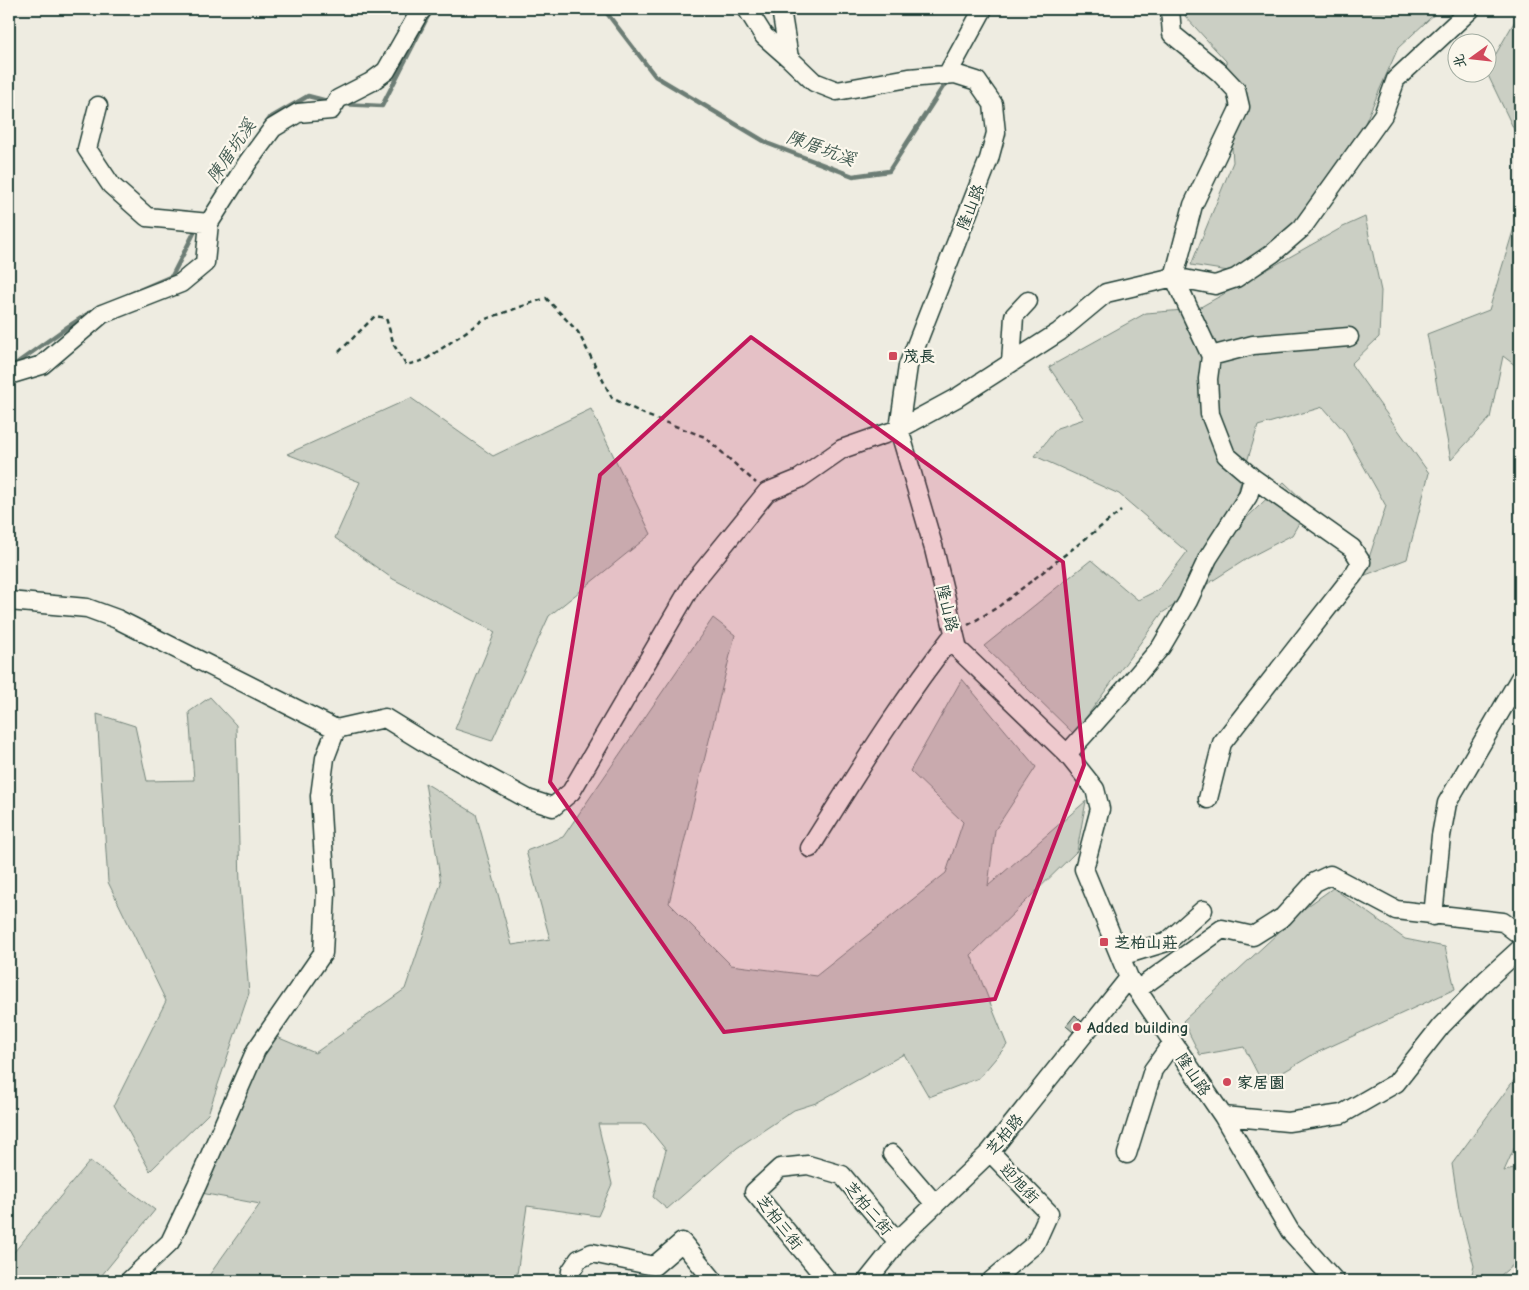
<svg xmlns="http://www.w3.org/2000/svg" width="1529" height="1290" font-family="'Comic Neue','LXGW WenKai TC',sans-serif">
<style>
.green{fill:#cbcfc4;stroke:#75867c}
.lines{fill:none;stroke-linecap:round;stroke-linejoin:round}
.stream{stroke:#6c7d74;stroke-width:4.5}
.building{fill:#b4bbb0;stroke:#1f3d34}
.minor-casing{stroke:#1f3d34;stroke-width:21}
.path{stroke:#1f3d34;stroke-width:2.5;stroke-dasharray:5 4;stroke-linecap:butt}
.minor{stroke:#fbf7ec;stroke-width:18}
.marked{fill:#c2185b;fill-opacity:0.2;stroke:#c2185b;stroke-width:4;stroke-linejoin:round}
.poi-dot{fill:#d1495b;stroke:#fbf7ec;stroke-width:2}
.labels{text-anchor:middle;stroke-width:4.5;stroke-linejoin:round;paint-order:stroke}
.street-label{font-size:16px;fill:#1f3d34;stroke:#fbf7ec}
.poi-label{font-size:16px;font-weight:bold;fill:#1f3d34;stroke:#fbf7ec;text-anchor:start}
.water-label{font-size:18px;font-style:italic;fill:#455d54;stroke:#fbf7ec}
</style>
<rect width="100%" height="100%" fill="#eeece1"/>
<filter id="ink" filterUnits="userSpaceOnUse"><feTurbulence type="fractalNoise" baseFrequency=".02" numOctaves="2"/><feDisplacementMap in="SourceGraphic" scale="10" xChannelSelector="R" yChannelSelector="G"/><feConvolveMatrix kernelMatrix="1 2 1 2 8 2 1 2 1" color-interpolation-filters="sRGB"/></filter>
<g filter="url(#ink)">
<!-- green -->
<path class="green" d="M1187 9H1440L1398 48 1336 189 1241 273 1191 265 1233 162 1226 61 1185 16Z
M1520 12V142L1486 71Z
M1520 208V369L1503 356 1490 418 1451 460 1427 334 1489 310Z
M1365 217 1381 291 1379 337 1351 364 1429 473 1407 559 1363 576 1386 506 1344 431 1323 407 1258 426 1239 488 1232 532 1284 482 1309 506 1292 535 1248 558 1162 613 1074 734 984 646 1091 560 1138 600 1158 590 1187 552 1119 494 1035 456 1057 428 1084 419 1049 367 1146 313 1197 309 1343 227Z
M411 398 493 456 591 409 651 534 549 616 492 741 455 729 495 632 393 579 335 538 360 482 287 454Z
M713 618 735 635 669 903 731 965 816 976 946 873 963 822 910 771 962 679 1036 767 995 830 988 886 1086 801 1077 851 971 955 1007 1045 979 1078 929 1097 904 1054 816 1103 794 1110 737 1148 667 1209 653 1197 666 1150 645 1124H598L612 1184 598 1216 527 1206 516 1281H205L260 1204 201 1193 272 1035 315 1053 405 989 441 883 425 783 476 814 512 945 550 939 526 851 563 837Z
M210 697 236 725 240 885 249 993 208 1114 150 1171 114 1105 166 1001 108 882 97 714 135 726 147 781 194 780 189 712Z
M1333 888 1405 939 1445 947 1455 989 1314 1054 1263 1084 1244 1047 1200 1055 1183 1021 1305 908Z
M1520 1072V1135L1504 1171 1520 1168V1259L1494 1281H1470L1474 1266 1459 1209 1452 1164Z
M90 1161 155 1210 97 1281H9V1258Z"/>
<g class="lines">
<!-- stream -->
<path class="stream" d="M602 9 606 12 655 76 769 144 853 176 889 171 948 79
M341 104 382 106 430 12 439 9
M266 124 270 118 308 96 331 102
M128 295 172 276 194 233
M14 365 66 328 100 306"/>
</g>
<!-- building -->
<path class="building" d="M1075 1015 1081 1021 1073 1032 1066 1026Z"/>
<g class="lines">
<!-- minor casing -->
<g class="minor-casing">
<path id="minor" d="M747 9 764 36 789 58
M781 9 789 58 814 82 837 91 909 78 955 74 977 81 993 104 996 133 989 159 908 366 899 429 934 549 958 649 1067 754 1095 789 1100 809 1084 869 1129 978 1223 1116 1290 1231 1335 1281
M947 75 983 9
M98 106 87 149 111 185 147 217 209 223
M1211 356 1253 345 1349 337
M1011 363 1014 316 1028 301
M9 375 42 365 102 314 181 283 205 263 209 223 248 162 273 128 298 113 331 110 338 99 371 82 386 71 419 13 423 9
M9 601 87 608 117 619 336 729
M1067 754 1126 688 1161 647 1188 601 1208 558 1248 496 1253 478 1226 455 1210 414 1208 379 1211 356 1174 277 1193 205 1240 107 1236 90 1220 73 1172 34 1170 9
M1208 799 1222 743 1354 574 1361 562 1352 548 1253 478
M810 848C856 775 901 701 954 634
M1433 916 1441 836 1447 803 1520 678
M1121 956 1167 942 1203 910
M1137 990 1222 929 1253 936 1283 917 1315 882 1330 875 1396 910 1503 922 1520 935
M1223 1116 1288 1122 1342 1114 1396 1083 1441 1026 1486 980 1520 949
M990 1152 1049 1213 1035 1244 991 1281
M892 1154 935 1204
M1127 1154 1153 1070 1173 1042
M654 1266 682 1242 714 1281
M129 1281 170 1242 197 1185 256 1050 323 953 326 893 320 796 325 758 336 729 385 718 429 745 528 799 553 807 571 792 693 583 767 492 799 479 842 449 899 429 958 397 1059 332 1106 293 1174 277 1215 285 1236 278 1273 253 1302 228 1383 115 1396 79 1471 9
M570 1281 571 1271 579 1259 592 1253 654 1266
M828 1281 754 1192 780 1168 808 1165 842 1175 897 1241
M867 1281 891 1251 897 1241 990 1152 1129 978"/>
</g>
<!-- path -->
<path class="path" d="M339 352 375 316 386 318 394 345 406 365 425 360 483 320 546 298 578 332 612 398 648 416 705 437 756 483
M968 625 998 607 1121 511"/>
<!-- minor -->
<use href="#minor" class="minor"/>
</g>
</g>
<!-- marked area -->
<path class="marked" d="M751 337 1063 562 1084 765 995 999 724 1032 550 782 600 475Z"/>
<!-- markers -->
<g class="poi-dot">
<rect x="888" y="351" width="10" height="10" rx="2.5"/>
<rect x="1099" y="937" width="10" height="10" rx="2.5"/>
<circle cx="1077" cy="1027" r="5"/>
<circle cx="1227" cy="1082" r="5"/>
</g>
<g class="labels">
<!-- street labels -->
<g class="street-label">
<text transform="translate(970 207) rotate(-68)" y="6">隆山路</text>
<text transform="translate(948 608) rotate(77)" y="6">隆山路</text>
<text transform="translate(1194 1074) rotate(56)" y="6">隆山路</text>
<text transform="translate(1004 1134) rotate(-50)" y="6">芝柏路</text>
<text transform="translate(1020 1183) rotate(46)" y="6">迎旭街</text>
<text transform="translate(869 1208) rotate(50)" y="6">芝柏二街</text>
<text transform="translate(780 1222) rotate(52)" y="6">芝柏三街</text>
</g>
<!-- poi labels -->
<g class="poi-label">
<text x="903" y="362">茂長</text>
<text x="1114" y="948">芝柏山莊</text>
<text x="1087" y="1033">Added building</text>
<text x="1237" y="1088">家居園</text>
</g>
<!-- water labels -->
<g class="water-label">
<text transform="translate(821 148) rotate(20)" y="6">陳厝坑溪</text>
<text transform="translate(231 151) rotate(-56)" y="6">陳厝坑溪</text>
</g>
</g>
<!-- margin -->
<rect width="1529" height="1290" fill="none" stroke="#fbf7ec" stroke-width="30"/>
<rect x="15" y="15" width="1499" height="1260" fill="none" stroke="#1f3d34" stroke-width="2" filter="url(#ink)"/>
<!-- north arrow -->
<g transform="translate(1472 58) rotate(255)"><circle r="24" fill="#fbf7ec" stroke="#a3ada2"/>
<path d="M0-4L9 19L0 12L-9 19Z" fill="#d1495b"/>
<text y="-8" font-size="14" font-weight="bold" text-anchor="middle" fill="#1f3d34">北</text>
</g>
</svg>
